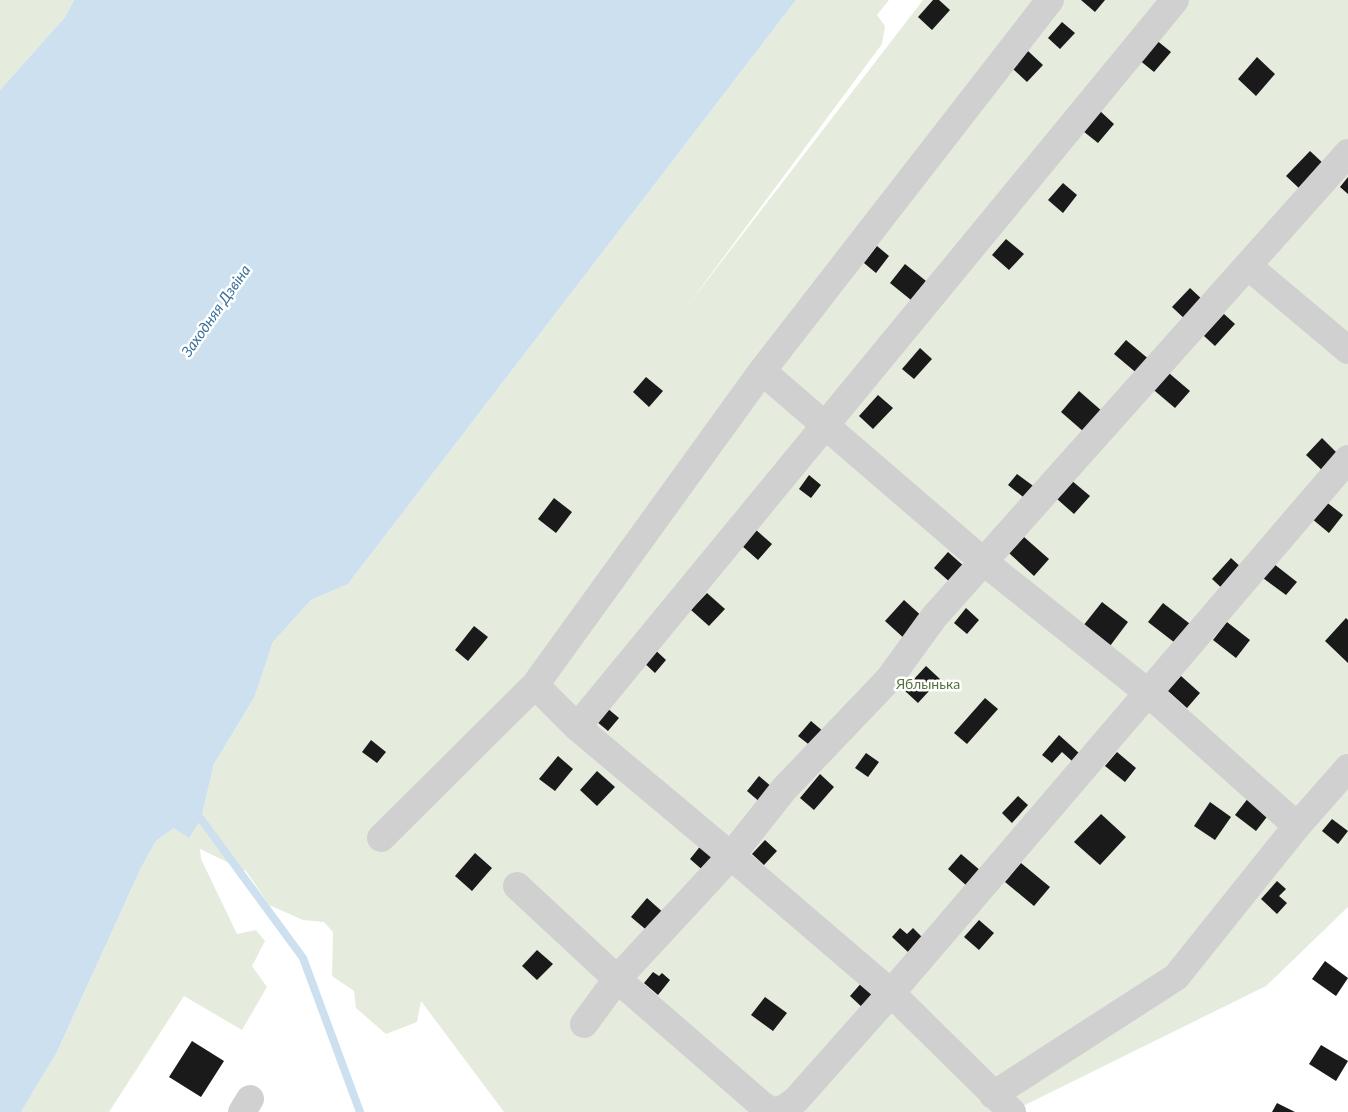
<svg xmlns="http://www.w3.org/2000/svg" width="1348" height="1112" font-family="Lato,sans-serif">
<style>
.green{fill:#e5ecde}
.water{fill:#cde0ef}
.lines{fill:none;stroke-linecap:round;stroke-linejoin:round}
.stream{stroke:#cde0ef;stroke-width:8}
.building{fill:#1a1a1a}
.minor{stroke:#d0d0d0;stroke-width:28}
.labels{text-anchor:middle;stroke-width:5;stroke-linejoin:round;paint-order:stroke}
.park-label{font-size:14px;fill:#53723d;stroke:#fff}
.water-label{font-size:15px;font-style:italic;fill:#3b709a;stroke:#fff}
</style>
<rect width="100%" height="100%" fill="#fff"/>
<!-- green -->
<path class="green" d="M0 0H74L65 17 0 90Z
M796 0H889L877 15 885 26 882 44 685 309 923 0H1348V907L1266 986 1025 1105 1003 1112H504L421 1001 417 1022 386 1034 356 1008 354 991 332 976 333 932 324 922 303 920 269 905 246 871 200 849 201 859 237 934 256 930 265 941 252 966 267 987 242 1030 184 996 109 1112H21L57 1052 141 868 156 841 174 828 201 819 214 764 254 698 273 642 311 600 348 584Z"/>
<!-- water -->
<path class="water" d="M74 0H796L348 584 311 600 273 642 254 698 214 764 201 819 189 838 174 828 156 841 141 868 57 1052 21 1112H0V90L65 17Z"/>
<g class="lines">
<!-- stream -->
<path class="stream" d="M194 813 201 819 303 958 360 1112"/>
</g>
<!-- building -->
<path class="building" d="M933 0H939L950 10 932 30 918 17Z
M1081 0H1105L1095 12Z
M1062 22 1075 33 1060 49 1048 38Z
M1155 39 1171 52 1154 72 1138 59Z
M1028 51 1043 65 1027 82 1013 69Z
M1257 57 1275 74 1256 96 1238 79Z
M1100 111 1114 124 1098 143 1083 131Z
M1310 151 1325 165 1301 190 1286 176Z
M1348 177V194L1340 187Z
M1063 183 1077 195 1063 213 1048 200Z
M1006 239 1024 254 1009 270 992 255Z
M877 246 889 256 876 273 864 263Z
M905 264 926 281 911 300 890 283Z
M1190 288 1205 302 1187 321 1172 307Z
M1224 314 1235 324 1215 346 1204 336Z
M1126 340 1151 361 1139 375 1114 354Z
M920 348 932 359 914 379 902 369Z
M1163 368 1190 391 1175 408 1149 386Z
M646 377 663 391 649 407 633 392Z
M1079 391 1103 412 1084 432 1061 412Z
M878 395 893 408 873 429 859 416Z
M1322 438 1341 457 1325 473 1306 455Z
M1017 474 1036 488 1027 500 1008 485Z
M809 475 821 485 811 498 799 489Z
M1071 480 1090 496 1074 514 1056 498Z
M554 498 572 512 556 533 538 519Z
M1325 501 1343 515 1329 533 1311 518Z
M755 529 772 544 758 560 741 545Z
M1024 537 1049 559 1034 576 1009 553Z
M948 552 966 568 951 583 934 568Z
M1231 558 1244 570 1225 591 1212 579Z
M1274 564 1297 582 1286 595 1263 578Z
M707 593 725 609 709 626 691 610Z
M904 600 925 619 906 640 885 621Z
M1102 602 1128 622 1110 646 1083 626Z
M1163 603 1194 627 1179 646 1148 622Z
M966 608 979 620 967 634 954 623Z
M1346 618 1348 620V663L1325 641Z
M1227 622 1250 640 1236 658 1213 640Z
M474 626 488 637 468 661 455 650Z
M651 646 666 660 655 673 640 659Z
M926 666 940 679 918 703 904 690Z
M1181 676 1200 693 1187 708 1168 691Z
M985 698 998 709 967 744 954 733Z
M607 708 619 718 608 731 596 721Z
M811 721 824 732 812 747 798 736Z
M1059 735 1079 753 1072 761 1062 752 1052 763 1042 755Z
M371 740 386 752 377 763 362 752Z
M1117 752 1136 768 1125 782 1105 766Z
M866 753 879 762 868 777 855 768Z
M558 756 573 769 555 791 539 779Z
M597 771 615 787 597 806 580 790Z
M820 774 834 787 814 810 800 798Z
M759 776 773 788 761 803 747 791Z
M1018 796 1028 805 1012 823 1002 813Z
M1249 797 1270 813 1256 831 1235 815Z
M1210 802 1231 817 1215 840 1194 826Z
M1101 814 1126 837 1100 865 1074 842Z
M1332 819 1348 831 1338 844 1322 831Z
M765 840 777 851 764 865 752 854Z
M702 844 719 858 706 873 690 859Z
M475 853 492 868 472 891 455 876Z
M961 854 981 871 968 887 948 869Z
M1021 863 1050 887 1034 906 1005 882Z
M1277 881 1286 889 1279 896 1287 903 1277 914 1261 899Z
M647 898 666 915 650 933 631 917Z
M979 920 994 933 979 950 964 937Z
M900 928 907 934 913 928 922 937 908 952 892 937Z
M537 950 553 964 537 980 522 966Z
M1325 961 1348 978 1336 996 1312 979Z
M653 972 659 976 662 973 670 980 658 995 644 983Z
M863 981 877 994 864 1009 850 996Z
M765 997 787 1013 773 1031 751 1015Z
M192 1041 224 1061 201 1097 169 1077Z
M1321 1045 1348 1061 1336 1081 1309 1064Z
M1277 1103 1295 1112H1272Z"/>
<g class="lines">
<!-- minor -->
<path class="minor" d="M1248 266 1348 350
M762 371 984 562 1147 692 1297 826
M535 685 577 727 731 856 891 993 1012 1112
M577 727 1175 0
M381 838 535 685 762 371 1050 0
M517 886 617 979 762 1105 773 1112
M584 1024 617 979 731 856 784 789 889 679 934 617 1348 153
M993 1095 1176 977 1297 826 1348 768
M242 1112 250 1099
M774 1112 785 1108 796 1100 891 993 1348 459"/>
</g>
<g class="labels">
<!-- park labels -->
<g class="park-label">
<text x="928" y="689">Яблынька</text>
</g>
<!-- water labels -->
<g class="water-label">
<text transform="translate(216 311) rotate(-55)" y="5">Заходняя Дзвіна</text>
</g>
</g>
</svg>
